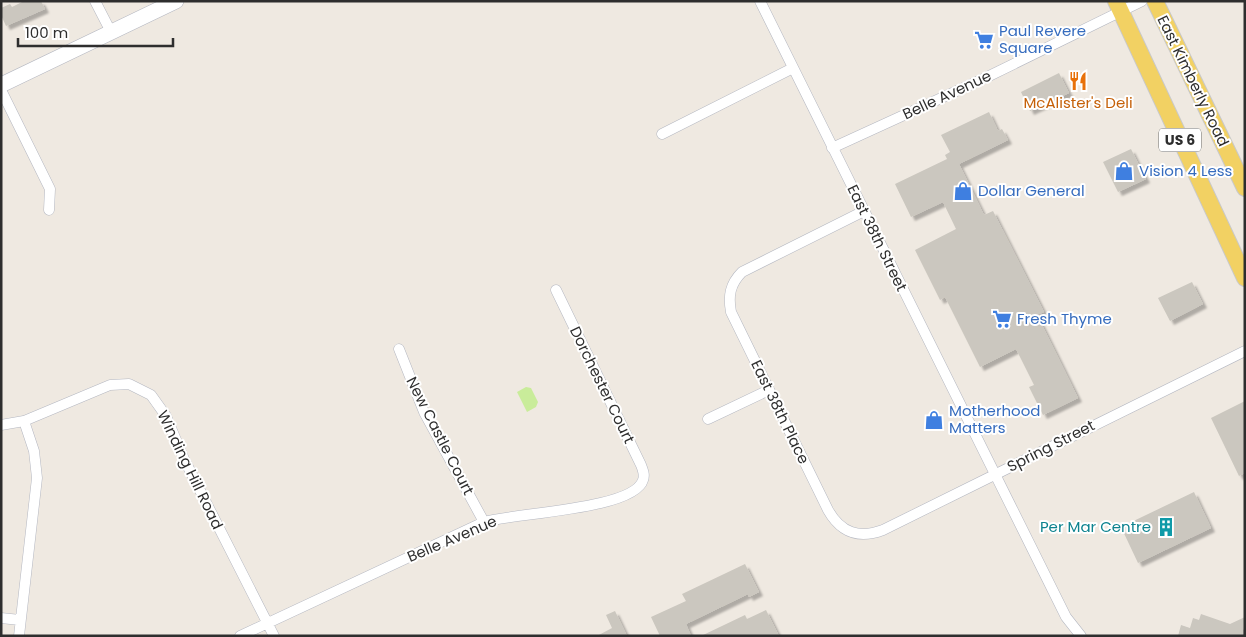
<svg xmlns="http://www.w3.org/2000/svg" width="1246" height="637" font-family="Poppins,sans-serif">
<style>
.pitch{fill:#c9ec9a}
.building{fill:#cbc7bf;filter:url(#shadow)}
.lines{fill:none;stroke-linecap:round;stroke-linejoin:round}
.minor-casing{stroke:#b4b7c1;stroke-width:11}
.secondary-casing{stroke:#b4b7c1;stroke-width:16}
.primary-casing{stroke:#c9c9c9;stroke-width:18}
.minor{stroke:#fff;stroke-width:10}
.secondary{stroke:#fff;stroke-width:15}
.primary{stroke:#f2d163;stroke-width:16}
.labels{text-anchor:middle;stroke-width:4;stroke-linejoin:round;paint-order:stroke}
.shield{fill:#fff;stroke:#6d6d6d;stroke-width:1}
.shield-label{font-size:14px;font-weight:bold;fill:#2e2e2e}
.shop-label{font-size:15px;fill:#366cbe;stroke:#fff;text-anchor:start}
.street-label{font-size:15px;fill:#2e2e2e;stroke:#fff}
.food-label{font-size:15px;fill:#c56008;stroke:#fff}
.culture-label{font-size:15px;fill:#0d838f;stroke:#fff;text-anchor:end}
</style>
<defs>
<filter id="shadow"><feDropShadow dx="4" dy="4" stdDeviation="1" flood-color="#0004"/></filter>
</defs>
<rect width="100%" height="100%" fill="#efe9e1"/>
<!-- pitch -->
<path class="pitch" d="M526 387 531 388 538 402 536 407 527 412 517 392Z"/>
<!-- building -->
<path class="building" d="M24 1H41L45 9 6 26 1 15V8L10 4 12 7Z
M1059 73 1069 93 1030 111 1021 92Z
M989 112 998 131 1002 129 1008 140 959 164 984 215 993 211 1044 312 1037 315 1078 398 1043 415 1029 387 1034 385 1016 349 980 367 945 297 940 300 915 250 956 229 943 202 911 217 895 184 947 159 945 155 950 152 941 135Z
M1131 149 1146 179 1118 192 1103 162Z
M1192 282 1203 304 1170 321 1158 298Z
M1245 401V473L1239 476 1211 418Z
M1194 492 1211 528 1138 563 1121 527Z
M745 564 759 592 749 597 748 594 686 624 691 636H660L651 617 686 601 682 594Z
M766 610 779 636H701L745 615 747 619Z
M615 611 627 636H597L612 628 606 615Z
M1201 614 1230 624 1245 617 1242 636H1178L1181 625 1190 628 1193 618 1199 620Z"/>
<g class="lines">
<!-- minor casing -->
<g class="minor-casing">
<path id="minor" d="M95 1 111 32
M760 1 1066 617 1081 636
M1 90 50 189 49 210
M662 134 793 68
M832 148 985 78 1142 1
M864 211 742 272C730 284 728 296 731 312L828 510C841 533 859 539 883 530L1245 351
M399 349 424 412 484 522
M708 419 769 390
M1 425 24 421 110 385 129 384 151 395 166 416 184 459 274 636
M1 618 20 620
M19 636 37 478 34 451 24 421
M240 636 484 522C512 513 634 510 643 480 645 475 643 470 641 465L556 290"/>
</g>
<!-- secondary casing -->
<g class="secondary-casing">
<path id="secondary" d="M1 85 176 1"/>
</g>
<!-- primary casing -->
<g class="primary-casing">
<path id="primary" d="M1116 1 1245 278
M1155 1 1245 188"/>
</g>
<!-- minor -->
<use href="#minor" class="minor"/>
<!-- secondary -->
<use href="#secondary" class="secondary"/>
<!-- primary -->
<use href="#primary" class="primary"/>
</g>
<!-- icons -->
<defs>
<g id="supermarket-bare" transform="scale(1.5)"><path d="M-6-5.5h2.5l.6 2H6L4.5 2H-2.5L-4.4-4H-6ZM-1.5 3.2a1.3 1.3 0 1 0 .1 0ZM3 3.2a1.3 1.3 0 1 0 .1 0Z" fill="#3f7fe0" stroke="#fff" stroke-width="2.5" paint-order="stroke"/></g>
<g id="restaurant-bare" transform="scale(1.5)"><path d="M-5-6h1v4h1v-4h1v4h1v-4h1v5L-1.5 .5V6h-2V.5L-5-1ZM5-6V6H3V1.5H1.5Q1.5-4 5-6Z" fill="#e8710a" stroke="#fff" stroke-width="2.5" paint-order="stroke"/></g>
<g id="shop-bare" transform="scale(1.5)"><path d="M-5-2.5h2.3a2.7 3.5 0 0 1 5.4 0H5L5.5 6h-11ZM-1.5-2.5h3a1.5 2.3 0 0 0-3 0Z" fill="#3f7fe0" stroke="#fff" stroke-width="2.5" paint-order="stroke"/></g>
<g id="building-bare" transform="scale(1.5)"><path d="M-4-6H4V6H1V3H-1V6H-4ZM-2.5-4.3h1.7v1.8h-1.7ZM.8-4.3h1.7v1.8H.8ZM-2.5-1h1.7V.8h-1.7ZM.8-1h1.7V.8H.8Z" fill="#0f9aa8" stroke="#fff" stroke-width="2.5" paint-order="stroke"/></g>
</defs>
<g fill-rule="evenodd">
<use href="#supermarket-bare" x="984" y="40"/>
<use href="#restaurant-bare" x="1078" y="81"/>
<use href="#shop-bare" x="1124" y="171"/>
<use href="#shop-bare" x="963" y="191"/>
<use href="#supermarket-bare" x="1002" y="319"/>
<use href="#shop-bare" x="934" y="420"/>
<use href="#building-bare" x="1166" y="527"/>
</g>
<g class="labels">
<!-- shield labels -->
<rect class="shield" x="1159" y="128.5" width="42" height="23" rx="4"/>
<g class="shield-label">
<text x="1180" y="145">US 6</text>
</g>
<!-- shop labels -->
<g class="shop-label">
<text x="999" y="36">Paul Revere<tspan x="999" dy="17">Square</tspan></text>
<text x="1139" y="176">Vision 4 Less</text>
<text x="978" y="196">Dollar General</text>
<text x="1017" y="324">Fresh Thyme</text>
<text x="949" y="416">Motherhood<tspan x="949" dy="17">Matters</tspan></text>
</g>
<!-- street labels -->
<g class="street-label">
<text transform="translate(1193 81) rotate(64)" y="5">East Kimberly Road</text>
<text transform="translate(947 95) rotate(-25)" y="5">Belle Avenue</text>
<text transform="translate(877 238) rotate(64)" y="5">East 38th Street</text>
<text transform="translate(602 385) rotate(64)" y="5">Dorchester Court</text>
<text transform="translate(780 412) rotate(64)" y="5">East 38th Place</text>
<text transform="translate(440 436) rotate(63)" y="5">New Castle Court</text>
<text transform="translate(1051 446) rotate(-27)" y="5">Spring Street</text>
<text transform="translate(190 470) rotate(64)" y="5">Winding Hill Road</text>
<text transform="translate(452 539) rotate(-23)" y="5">Belle Avenue</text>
</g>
<!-- food labels -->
<g class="food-label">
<text x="1078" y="108">McAlister's Deli</text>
</g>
<!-- culture labels -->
<g class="culture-label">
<text x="1151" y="532">Per Mar Centre</text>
</g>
</g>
<!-- border -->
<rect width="1246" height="637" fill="none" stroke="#2e2e2e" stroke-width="5"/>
<!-- scale -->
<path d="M18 38v8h155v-8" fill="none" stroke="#2e2e2e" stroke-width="2.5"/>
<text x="25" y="38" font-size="15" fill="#2e2e2e" stroke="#ffffff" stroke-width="4" paint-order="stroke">100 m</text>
</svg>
